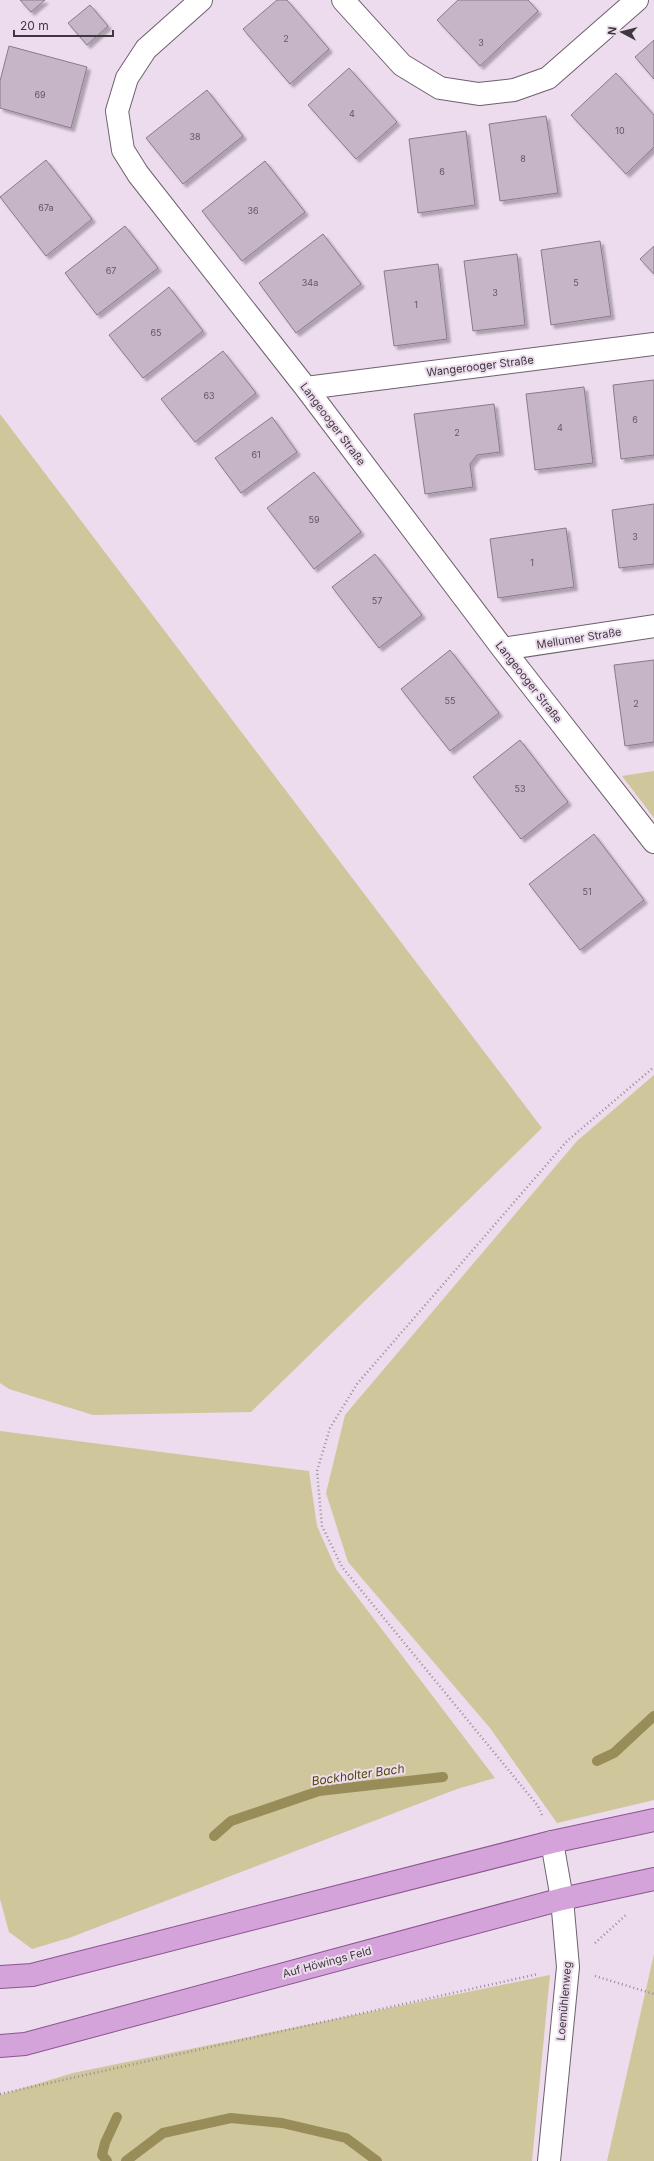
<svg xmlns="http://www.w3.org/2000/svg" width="654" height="2161" font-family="Inter,sans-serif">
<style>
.green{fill:#d0c69c}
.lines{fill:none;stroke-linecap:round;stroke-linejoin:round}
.stream{stroke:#988c59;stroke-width:10}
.building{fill:#c5b5c6;stroke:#897b8a;filter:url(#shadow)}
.minor-casing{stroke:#6e606f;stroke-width:24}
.major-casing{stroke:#8d5592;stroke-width:24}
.path{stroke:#978c98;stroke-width:2.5;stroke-dasharray:1 3;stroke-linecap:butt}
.minor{stroke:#fff;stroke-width:22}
.major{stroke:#d4a3d9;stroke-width:22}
.labels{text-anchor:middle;stroke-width:4;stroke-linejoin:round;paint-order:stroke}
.number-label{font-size:9px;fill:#605760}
.street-label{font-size:11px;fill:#3e383e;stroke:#ecdced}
.water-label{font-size:12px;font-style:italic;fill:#544601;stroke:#ecdced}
</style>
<defs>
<filter id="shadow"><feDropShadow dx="3.5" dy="3.5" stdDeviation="1" flood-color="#0004"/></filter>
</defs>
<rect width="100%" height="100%" fill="#ecdced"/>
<!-- green -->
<path class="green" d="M0 414 542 1128 251 1412 93 1415 9 1389 0 1383Z
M654 771V818L622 776Z
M654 1075V1800L557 1823 490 1728 348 1562 326 1493 345 1415 577 1141Z
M0 1431 309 1471 317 1526 336 1569 495 1778 457 1789 69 1938 32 1949 9 1932 0 1899Z
M654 1954V2161H607Z
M550 1975 532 2161H0V2095L73 2073Z"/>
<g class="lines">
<!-- stream -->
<path class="stream" d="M597 1761 614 1753 654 1716
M214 1836 231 1821 319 1791 443 1777
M107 2161 102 2155 105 2143 117 2117
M126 2161 163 2133 231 2118 282 2123 346 2138 377 2161"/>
</g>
<!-- building -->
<path class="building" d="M20 0H45L31 12Z
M277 0H287L329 49 290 84 243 29Z
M458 0H528L538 11 480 66 437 20Z
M90 5 108 26 87 45 68 23Z
M654 40V79L635 57Z
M9 46 87 67 71 128 0 108V81Z
M349 68 397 122 356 159 308 105Z
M616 73 654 115V147L626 174 571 115Z
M207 90 243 136 183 184 146 138Z
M546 116 558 193 500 201 489 124Z
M466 131 475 205 418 213 409 139Z
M46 160 92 219 46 256 0 197Z
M265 161 305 212 242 261 202 211Z
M125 226 158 268 97 315 65 273Z
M323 234 361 284 296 333 259 283Z
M600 241 611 316 551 325 541 250Z
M654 246V274L640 259Z
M517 254 525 325 473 331 464 261Z
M438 264 447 339 394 346 384 271Z
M169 287 203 331 143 378 109 335Z
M223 351 256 393 195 442 161 399Z
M654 380V455L621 459 613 385Z
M584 387 593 463 535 470 526 394Z
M494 404 500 452 477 455 470 464 473 487 425 494 414 414Z
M272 417 297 452 241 493 215 458Z
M314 472 361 532 314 569 267 508Z
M654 504V564L619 568 612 510Z
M566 528 574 587 498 598 490 539Z
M375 554 422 615 379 648 332 587Z
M450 650 499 713 450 751 401 689Z
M654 660V742L625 746 614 665Z
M520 740 568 802 521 839 473 777Z
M594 834 644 900 580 950 529 884Z"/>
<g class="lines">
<!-- minor casing -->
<g class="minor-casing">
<path id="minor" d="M201 0 146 49 127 78 117 111 123 150 138 174 306 388 503 649 654 842
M343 0 402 65 440 88 479 94 514 90 548 78 637 0
M306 388 654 344
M503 649 654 626
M549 2161 568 1967 562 1899 552 1842"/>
</g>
<!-- major casing -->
<g class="major-casing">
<path id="major" d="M0 1977 32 1975 552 1842 654 1820
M0 2046 25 2044 562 1899 654 1879"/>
</g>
<!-- path -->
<path class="path" d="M542 1815 538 1806 342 1567 322 1526 317 1471 330 1428 357 1384 567 1141 654 1067
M595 1943 626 1915
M595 1976 654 1994
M0 2094 538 1974"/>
<!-- minor -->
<use href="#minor" class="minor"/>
<!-- major -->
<use href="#major" class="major"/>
</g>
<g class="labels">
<!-- number labels -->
<g class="number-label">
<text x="286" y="42">2</text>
<text x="481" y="46">3</text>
<text x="40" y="98">69</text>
<text x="352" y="117">4</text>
<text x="620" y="134">10</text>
<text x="195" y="140">38</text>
<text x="523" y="162">8</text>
<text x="442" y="175">6</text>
<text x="46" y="211">67a</text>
<text x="253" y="214">36</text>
<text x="111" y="274">67</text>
<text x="310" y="286">34a</text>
<text x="576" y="286">5</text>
<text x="495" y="296">3</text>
<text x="416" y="308">1</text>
<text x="156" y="336">65</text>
<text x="209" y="399">63</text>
<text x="635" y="423">6</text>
<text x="560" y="431">4</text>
<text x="457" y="436">2</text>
<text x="256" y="458">61</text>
<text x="314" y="523">59</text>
<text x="635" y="540">3</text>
<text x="532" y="566">1</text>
<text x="377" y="604">57</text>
<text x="450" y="704">55</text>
<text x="636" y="707">2</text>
<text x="520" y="792">53</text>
<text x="587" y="895">51</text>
</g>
<!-- street labels -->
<g class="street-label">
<text transform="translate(480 366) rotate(-7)" y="4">Wangerooger Straße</text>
<text transform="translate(333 424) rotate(53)" y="4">Langeooger Straße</text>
<text transform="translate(579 638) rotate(-9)" y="4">Mellumer Straße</text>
<text transform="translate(529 682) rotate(52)" y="4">Langeooger Straße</text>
<text transform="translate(327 1962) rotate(-15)" y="4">Auf Höwings Feld</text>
<text transform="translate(564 2001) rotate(-85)" y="4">Loemühlenweg</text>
</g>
<!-- water labels -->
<g class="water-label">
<text transform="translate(358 1775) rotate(-8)" y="4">Bockholter Bach</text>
</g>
</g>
<!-- north arrow -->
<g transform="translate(622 32) rotate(277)" stroke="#ecdced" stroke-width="3" paint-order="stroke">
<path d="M0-3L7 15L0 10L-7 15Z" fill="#3e383e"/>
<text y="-6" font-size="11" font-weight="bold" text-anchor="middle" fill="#3e383e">N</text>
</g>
<!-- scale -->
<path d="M14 30v6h99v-6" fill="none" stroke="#3e383e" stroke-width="2"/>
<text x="20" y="30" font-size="12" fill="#3e383e" stroke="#ecdced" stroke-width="3" paint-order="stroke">20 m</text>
</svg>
